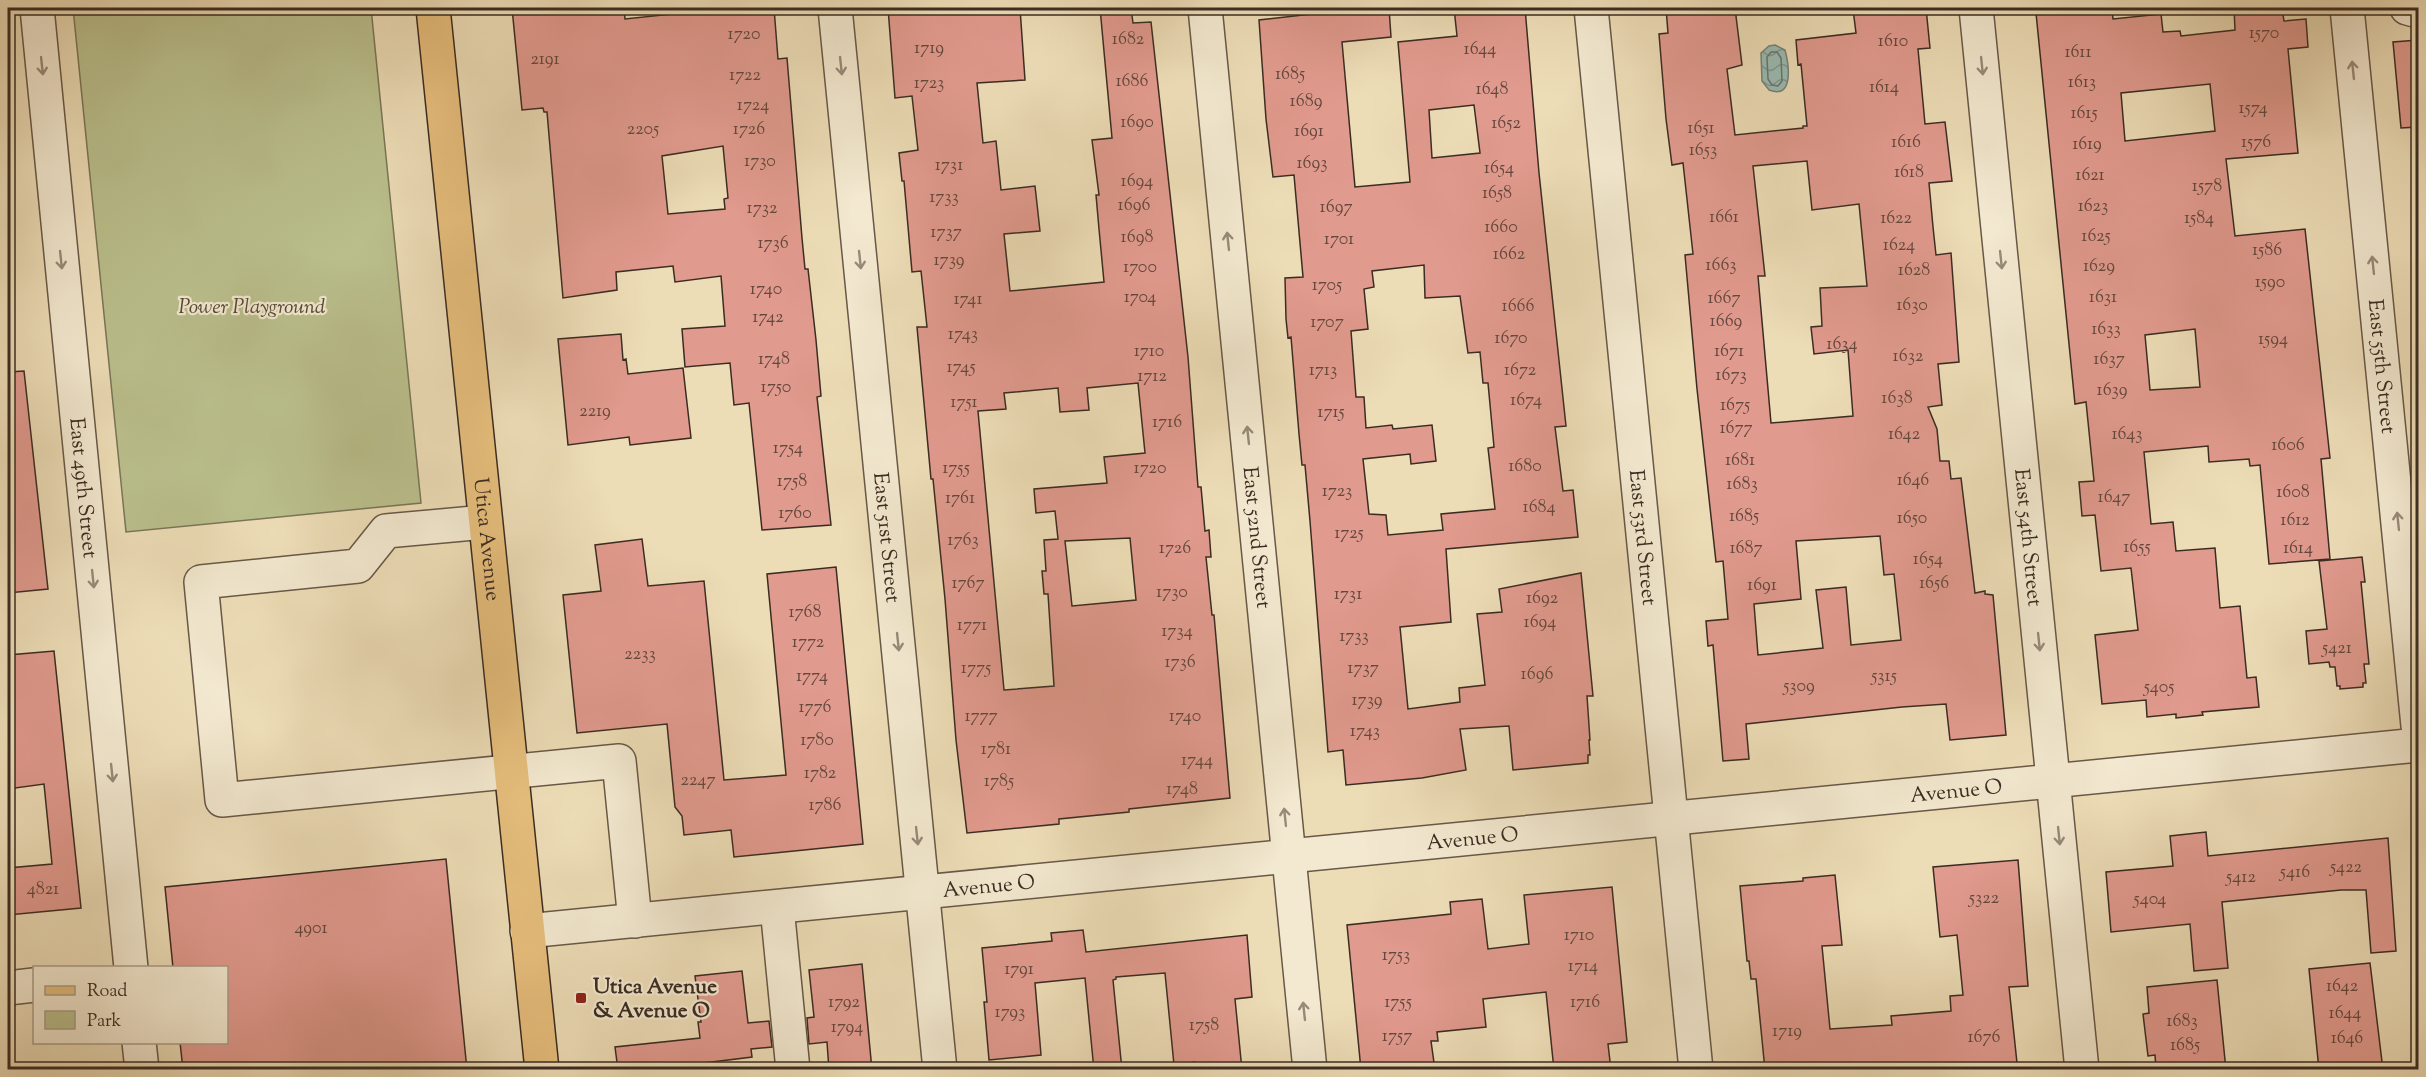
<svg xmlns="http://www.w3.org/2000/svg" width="2426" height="1077" font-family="'Sorts Mill Goudy',serif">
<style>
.park{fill:#bac08d;stroke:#7a7658;stroke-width:1.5}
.water{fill:url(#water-waves);stroke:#748279;stroke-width:1.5}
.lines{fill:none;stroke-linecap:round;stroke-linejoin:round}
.shore{stroke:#6a746a;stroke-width:1.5}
.building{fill:#e19a8e;stroke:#3b2c22;stroke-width:1.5;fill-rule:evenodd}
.minor-casing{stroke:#685847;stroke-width:36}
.major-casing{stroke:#3b2c22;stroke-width:36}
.minor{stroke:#f3e9d0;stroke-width:33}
.major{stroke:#e6be7c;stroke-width:33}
.oneway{stroke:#978a79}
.poi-dot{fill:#8f2418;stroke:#f3e9d0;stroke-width:2}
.labels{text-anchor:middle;stroke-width:4.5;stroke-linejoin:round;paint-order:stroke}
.number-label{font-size:18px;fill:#64483d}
.park-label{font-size:21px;font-style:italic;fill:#544a37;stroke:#f3e9d0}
.street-label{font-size:21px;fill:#3b2c22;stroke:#f3e9d0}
.poi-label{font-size:21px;font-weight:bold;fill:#3b2c22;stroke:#f3e9d0;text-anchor:start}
</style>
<defs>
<pattern id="water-waves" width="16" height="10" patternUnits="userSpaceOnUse" patternTransform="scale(1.5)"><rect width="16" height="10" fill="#9abbb3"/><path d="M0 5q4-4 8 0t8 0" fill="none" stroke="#7f9891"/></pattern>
</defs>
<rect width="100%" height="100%" fill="#edddb7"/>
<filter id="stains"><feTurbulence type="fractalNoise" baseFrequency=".00333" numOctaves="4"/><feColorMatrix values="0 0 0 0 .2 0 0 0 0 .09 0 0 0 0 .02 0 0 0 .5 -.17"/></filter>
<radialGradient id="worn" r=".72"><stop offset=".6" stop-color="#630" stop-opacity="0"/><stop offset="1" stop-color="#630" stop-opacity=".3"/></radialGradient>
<!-- park -->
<path class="park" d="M73 8H371L421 503 126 532Z"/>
<!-- water -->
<path class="water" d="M1775 45 1785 50C1789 65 1794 100 1769 90L1762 81 1761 53 1769 46Z"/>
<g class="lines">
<!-- shore -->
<path class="shore" d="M1771 52H1777L1781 58 1782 81 1778 86 1772 85 1768 79 1767 57Z"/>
</g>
<!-- building -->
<path class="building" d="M512 8H624L625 19 730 8H774L778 59 787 58 802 238 805 269H808L816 340 821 396 817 397 831 525 762 530 749 403 734 405 730 363 685 367 682 329 725 326 721 276 675 282 673 266 616 272 617 290 563 298 547 112H544L543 108 522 110ZM723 146 728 198 724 199 725 209 668 214 662 156Z
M888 8H1020L1025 80 977 83 983 143 996 141 1001 190 1035 186 1040 231 1004 234 1010 291 1104 282 1099 229 1096 195H1099L1092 140 1112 138 1100 8H1131L1133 23 1151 22 1188 357 1198 487H1201L1205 531 1209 530 1211 557H1206L1212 615H1214L1230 798 1129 809V812L1059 819V824L967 833 956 740 945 599 933 479H931L917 327H927L921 271 912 272 904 181H902L899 153 918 150 912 96 895 98ZM1138 383 1145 453 1104 457 1107 483 1034 489 1036 513 1055 511 1058 539 1044 540 1046 571H1042L1044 594H1048L1054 686 1004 690 978 411 1006 409 1004 393 1058 388 1060 412 1089 410 1087 388ZM1130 538 1136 600 1072 606 1065 541Z
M1365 8H1389L1391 37 1342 42 1355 187 1410 182 1398 42 1457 36 1454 8H1525L1539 173 1566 426 1555 427 1563 491 1573 490 1578 537 1446 549 1451 622 1400 627 1408 709 1460 702 1459 688 1485 685 1477 614 1502 612 1499 589 1581 573 1593 696H1587L1590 740H1589L1590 755H1588V763L1513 770 1509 726 1460 729 1466 770 1422 778 1346 785 1343 750 1328 752 1310 521 1305 465H1302L1299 434 1291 337 1288 338 1286 319 1285 278 1303 277 1294 175 1273 177 1266 119 1259 20ZM1474 105 1480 153 1432 158 1429 110ZM1424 265 1425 298 1460 296 1468 353 1480 352 1483 383H1488L1494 447 1488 448 1495 509 1441 514 1443 530 1388 535 1386 515 1369 514 1363 459 1410 454 1411 464 1436 461 1432 425 1393 429 1392 425 1366 428 1364 397H1356L1351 331 1368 329 1364 289 1374 287 1372 271Z
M1666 8H1735L1742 65 1727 69 1735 135 1803 128V126H1807L1801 64 1798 65 1796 40 1856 33 1853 9 1926 8 1930 48 1918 49 1925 124 1945 122 1952 181 1929 183 1933 227 1936 255 1951 253 1959 362 1938 364 1942 405 1928 407 1937 429 1940 461H1949L1951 479 1961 478 1975 593 1985 591V594L1993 595 2006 735 1950 740 1946 704 1902 707 1746 724 1749 759 1723 761 1713 645 1708 646 1706 621 1728 619 1723 561 1716 562 1697 389 1685 255 1693 254 1683 163 1672 165 1666 119 1659 34 1668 33ZM1807 161 1812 210 1859 204 1867 286 1820 288 1822 326 1811 327 1814 354 1848 350 1853 416 1771 423 1758 276H1765L1753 166ZM1880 536 1884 575 1894 574 1901 640 1851 645 1846 587 1816 590 1823 648 1758 655 1754 604 1801 599 1796 541Z
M2095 8H2112L2113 19 2161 14 2163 32 2180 31 2181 36 2235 30 2234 8H2282L2284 21 2306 19 2308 47 2288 49 2298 153 2226 159 2235 236 2305 229 2330 458 2321 459 2330 559 2269 564 2260 465 2250 466 2249 459 2209 462 2208 446 2144 452 2151 524 2173 522 2176 551 2215 548 2220 608 2240 606 2247 678 2256 677 2259 707 2202 712 2203 715 2176 718V714L2147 717 2146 700 2102 704 2095 635 2138 630 2131 568 2101 571 2095 515 2082 516 2079 482 2094 481 2086 402 2075 404 2036 13ZM2210 84 2215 131 2125 141 2121 93ZM2195 329 2200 387 2150 390 2145 335Z
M2418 40V127L2401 128 2393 42Z
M621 334 623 360 626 359 628 374 683 368 691 438 630 445 629 437 568 445 558 339Z
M24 371 48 589 8 593V372Z
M642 539 648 586 704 581 724 780 786 775 767 574 836 567 863 844 734 857 731 830 684 835 682 816 675 807 667 724 577 733 563 595 601 591 595 545Z
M2362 557 2365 582H2361L2369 664H2364L2366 683H2363V687L2340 689V686H2337L2335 667H2330L2329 662 2309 664 2306 631 2327 629 2319 561Z
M54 651 81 908 8 915V868L52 864 44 784 8 789V655Z
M2206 832 2208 856 2388 838 2396 951 2371 953 2366 890H2341L2222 902 2228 968 2194 971 2190 924 2111 932 2106 872 2173 866 2170 836Z
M446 859 467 1070H183L180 1042H226V968H173L165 887Z
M2018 860 2028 986 2009 987 2017 1063 1961 1070H1765L1756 979H1751L1749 961H1747L1740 886 1803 881V878L1835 875 1842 945 1822 946 1830 1029 1892 1025 1891 1016 1951 1011 1950 996 1963 995 1957 935 1940 937 1933 867Z
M1612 887 1627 1042 1608 1044 1611 1070H1554L1546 992 1483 999 1486 1027 1437 1032 1438 1041H1431L1435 1070H1361L1347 925 1451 914 1450 902 1482 899 1488 949 1529 944 1524 895Z
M1083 930 1086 952 1247 935 1252 997 1235 999 1242 1070H1196L1195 1062 1174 1065 1165 973 1116 977V979L1113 980 1122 1070H1094L1085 978 1035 983 1041 1055 989 1060 984 1002H987L982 948 1052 941 1051 933Z
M2370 963 2383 1070H2319L2309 969Z
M862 964 872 1070H829L827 1042 809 1044 807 1018 814 1017 809 970Z
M742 971 748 1023 769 1021 772 1047 751 1049 752 1057 696 1064V1070H618L615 1047 700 1038 698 1022H701L695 976Z
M2217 980 2226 1070H2156L2155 1055 2148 1056 2143 1014 2149 1013 2147 987Z"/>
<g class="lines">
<!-- minor casing -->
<g class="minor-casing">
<g id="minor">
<path id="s1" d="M37 8 131 968"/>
<path id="s2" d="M835 8 940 1070"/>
<path id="s3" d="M1205 8 1310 1070"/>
<path id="s4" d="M1591 8 1696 1070"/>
<path id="s5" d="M1976 8 2082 1070"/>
<path id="s6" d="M2347 8 2418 726"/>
<path d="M2407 8 2418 11"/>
<path d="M485 522 386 531 358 566 201 582 222 800 619 761 635 921"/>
<path d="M777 907 793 1070"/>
<path id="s7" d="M527 931 2418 745"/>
<path d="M8 988 34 985"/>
<path d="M139 1042 142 1070"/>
</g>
</g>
<!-- major casing -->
<g class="major-casing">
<g id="major">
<path id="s8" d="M433 8 542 1070"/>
</g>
</g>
<!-- minor -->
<use href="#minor" class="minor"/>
<!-- major -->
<use href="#major" class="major"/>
</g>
<!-- one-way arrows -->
<defs><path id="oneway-shaft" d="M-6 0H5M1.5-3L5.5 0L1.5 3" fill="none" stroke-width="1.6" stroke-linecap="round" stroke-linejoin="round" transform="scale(1.5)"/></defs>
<g class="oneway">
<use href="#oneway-shaft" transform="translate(42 66) rotate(84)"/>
<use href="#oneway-shaft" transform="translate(841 66) rotate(84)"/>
<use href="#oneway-shaft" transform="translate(1982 66) rotate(84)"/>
<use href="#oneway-shaft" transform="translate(2353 70) rotate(-96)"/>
<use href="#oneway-shaft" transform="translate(1228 241) rotate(-96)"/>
<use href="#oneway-shaft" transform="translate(61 260) rotate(84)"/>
<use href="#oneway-shaft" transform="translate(860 260) rotate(84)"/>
<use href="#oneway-shaft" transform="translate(2001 260) rotate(84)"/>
<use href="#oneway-shaft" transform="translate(2373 265) rotate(-96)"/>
<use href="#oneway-shaft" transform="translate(1248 435) rotate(-96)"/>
<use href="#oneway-shaft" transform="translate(2398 521) rotate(-96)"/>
<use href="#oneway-shaft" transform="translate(93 579) rotate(84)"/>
<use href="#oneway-shaft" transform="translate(898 642) rotate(84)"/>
<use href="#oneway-shaft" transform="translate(2039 642) rotate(84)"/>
<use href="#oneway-shaft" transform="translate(112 773) rotate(84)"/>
<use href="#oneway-shaft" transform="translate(1285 817) rotate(-96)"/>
<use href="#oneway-shaft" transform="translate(917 836) rotate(84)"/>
<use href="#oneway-shaft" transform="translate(2059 836) rotate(84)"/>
<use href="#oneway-shaft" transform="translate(1304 1011) rotate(-96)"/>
</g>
<!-- markers -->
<rect class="poi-dot" x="575" y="992" width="12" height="12" rx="3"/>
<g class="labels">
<!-- number labels -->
<g class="number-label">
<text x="2264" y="38">1570</text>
<text x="744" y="39">1720</text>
<text x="1128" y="44">1682</text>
<text x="1893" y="46">1610</text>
<text x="929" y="53">1719</text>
<text x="1480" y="54">1644</text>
<text x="2078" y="57">1611</text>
<text x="545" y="64">2191</text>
<text x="1290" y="79">1685</text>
<text x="745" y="80">1722</text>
<text x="1132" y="86">1686</text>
<text x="2082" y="87">1613</text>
<text x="929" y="88">1723</text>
<text x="1884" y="92">1614</text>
<text x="1492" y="94">1648</text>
<text x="1306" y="106">1689</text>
<text x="753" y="110">1724</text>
<text x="2253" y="113">1574</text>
<text x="2084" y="118">1615</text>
<text x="1137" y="127">1690</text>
<text x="1506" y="128">1652</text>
<text x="1701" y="133">1651</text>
<text x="643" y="134">2205</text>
<text x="749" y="134">1726</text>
<text x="1309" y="136">1691</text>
<text x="1906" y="147">1616</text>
<text x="2256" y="147">1576</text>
<text x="2087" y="149">1619</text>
<text x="1703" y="155">1653</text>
<text x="760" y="166">1730</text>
<text x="1312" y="168">1693</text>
<text x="949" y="170">1731</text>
<text x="1499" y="173">1654</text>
<text x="1909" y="177">1618</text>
<text x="2090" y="180">1621</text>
<text x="1137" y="186">1694</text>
<text x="2207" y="191">1578</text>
<text x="1497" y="198">1658</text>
<text x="944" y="202">1733</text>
<text x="1134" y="210">1696</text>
<text x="2093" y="211">1623</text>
<text x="1336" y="212">1697</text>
<text x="762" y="213">1732</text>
<text x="1724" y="222">1661</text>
<text x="1896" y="223">1622</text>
<text x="2199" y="223">1584</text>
<text x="1501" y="232">1660</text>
<text x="946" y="237">1737</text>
<text x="2096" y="241">1625</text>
<text x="1137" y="242">1698</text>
<text x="1339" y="244">1701</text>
<text x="773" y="248">1736</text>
<text x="1899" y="250">1624</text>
<text x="2267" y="255">1586</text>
<text x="1509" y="259">1662</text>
<text x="949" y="265">1739</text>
<text x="1721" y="270">1663</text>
<text x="2099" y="271">1629</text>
<text x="1140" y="272">1700</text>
<text x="1914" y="275">1628</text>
<text x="2270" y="287">1590</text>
<text x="1327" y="290">1705</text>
<text x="766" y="294">1740</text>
<text x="1140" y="302">1704</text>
<text x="2103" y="302">1631</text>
<text x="1724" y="303">1667</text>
<text x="968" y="304">1741</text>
<text x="1912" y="310">1630</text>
<text x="1518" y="311">1666</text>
<text x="768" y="322">1742</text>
<text x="1726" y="326">1669</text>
<text x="1327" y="327">1707</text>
<text x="2106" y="334">1633</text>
<text x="963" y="339">1743</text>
<text x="1511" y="343">1670</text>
<text x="2273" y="344">1594</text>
<text x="1842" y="349">1634</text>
<text x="1149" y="356">1710</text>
<text x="1729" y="356">1671</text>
<text x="1908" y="361">1632</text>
<text x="774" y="364">1748</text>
<text x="2109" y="364">1637</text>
<text x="961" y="372">1745</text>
<text x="1323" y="375">1713</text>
<text x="1520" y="375">1672</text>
<text x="1731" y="380">1673</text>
<text x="1152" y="381">1712</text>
<text x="776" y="392">1750</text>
<text x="2112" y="395">1639</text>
<text x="1897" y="403">1638</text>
<text x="1526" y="405">1674</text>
<text x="964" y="407">1751</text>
<text x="1735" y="410">1675</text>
<text x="595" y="416">2219</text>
<text x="1331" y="417">1715</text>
<text x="1167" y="427">1716</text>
<text x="1736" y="433">1677</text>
<text x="1904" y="439">1642</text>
<text x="2127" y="439">1643</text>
<text x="2288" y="450">1606</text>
<text x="788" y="453">1754</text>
<text x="1740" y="465">1681</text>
<text x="1525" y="471">1680</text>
<text x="956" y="473">1755</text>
<text x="1150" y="473">1720</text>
<text x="1913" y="485">1646</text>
<text x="792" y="486">1758</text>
<text x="1742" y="489">1683</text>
<text x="1337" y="496">1723</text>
<text x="2293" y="497">1608</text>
<text x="2114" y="502">1647</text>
<text x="960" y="503">1761</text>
<text x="1539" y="512">1684</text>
<text x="795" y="518">1760</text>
<text x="1744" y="521">1685</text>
<text x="1912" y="523">1650</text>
<text x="2295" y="525">1612</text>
<text x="1349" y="538">1725</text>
<text x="963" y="545">1763</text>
<text x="2137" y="552">1655</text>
<text x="1175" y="553">1726</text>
<text x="1746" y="553">1687</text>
<text x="2298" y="553">1614</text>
<text x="1928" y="564">1654</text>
<text x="968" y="588">1767</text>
<text x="1934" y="588">1656</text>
<text x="1762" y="590">1691</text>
<text x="1172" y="597">1730</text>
<text x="1348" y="599">1731</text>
<text x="1542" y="603">1692</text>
<text x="805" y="617">1768</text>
<text x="1540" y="627">1694</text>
<text x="972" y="630">1771</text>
<text x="1177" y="636">1734</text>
<text x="1354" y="641">1733</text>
<text x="808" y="647">1772</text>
<text x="2337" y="653">5421</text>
<text x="640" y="659">2233</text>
<text x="1180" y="667">1736</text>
<text x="976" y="673">1775</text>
<text x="1363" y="673">1737</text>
<text x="1537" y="679">1696</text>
<text x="812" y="681">1774</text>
<text x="1884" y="681">5315</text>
<text x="1799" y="691">5309</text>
<text x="2159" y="692">5405</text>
<text x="1367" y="705">1739</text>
<text x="815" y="712">1776</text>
<text x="981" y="721">1777</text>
<text x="1185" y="721">1740</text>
<text x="1365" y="736">1743</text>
<text x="817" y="745">1780</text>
<text x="996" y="754">1781</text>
<text x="1197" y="765">1744</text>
<text x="820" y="778">1782</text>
<text x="698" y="785">2247</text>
<text x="999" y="786">1785</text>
<text x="1182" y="794">1748</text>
<text x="825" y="810">1786</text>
<text x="2346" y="872">5422</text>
<text x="2295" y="877">5416</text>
<text x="2241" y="882">5412</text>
<text x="43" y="894">4821</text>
<text x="1984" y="903">5322</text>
<text x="2150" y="904">5404</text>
<text x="311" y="933">4901</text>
<text x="1579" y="940">1710</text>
<text x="1396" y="960">1753</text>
<text x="1583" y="971">1714</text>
<text x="1019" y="974">1791</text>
<text x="2342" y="991">1642</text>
<text x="844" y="1007">1792</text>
<text x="1398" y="1007">1755</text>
<text x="1585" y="1007">1716</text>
<text x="1010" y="1017">1793</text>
<text x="2345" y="1018">1644</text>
<text x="2182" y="1026">1683</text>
<text x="1204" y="1030">1758</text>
<text x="847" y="1032">1794</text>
<text x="1787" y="1036">1719</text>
<text x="1397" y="1041">1757</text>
<text x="1984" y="1042">1676</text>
<text x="2347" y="1043">1646</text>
<text x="2185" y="1050">1685</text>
</g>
<!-- park labels -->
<g class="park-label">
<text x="252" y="313">Power Playground</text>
</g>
<!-- street labels -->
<g class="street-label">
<text dy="7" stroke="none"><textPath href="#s6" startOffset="360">East 55th Street</textPath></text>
<text dy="7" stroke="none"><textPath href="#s1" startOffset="482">East 49th Street</textPath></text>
<text dy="7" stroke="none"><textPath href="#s3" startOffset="532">East 52nd Street</textPath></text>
<text dy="7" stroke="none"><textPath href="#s5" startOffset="532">East 54th Street</textPath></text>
<text dy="7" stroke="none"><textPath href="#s8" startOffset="534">Utica Avenue</textPath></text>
<text dy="7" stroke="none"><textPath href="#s2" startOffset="532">East 51st Street</textPath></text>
<text dy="7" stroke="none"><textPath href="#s4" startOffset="532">East 53rd Street</textPath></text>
<text dy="7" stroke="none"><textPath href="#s7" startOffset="1436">Avenue O</textPath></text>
<text dy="7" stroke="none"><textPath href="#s7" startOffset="950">Avenue O</textPath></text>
<text dy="7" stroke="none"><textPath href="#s7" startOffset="464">Avenue O</textPath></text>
</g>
<!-- poi labels -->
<g class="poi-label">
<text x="593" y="993">Utica Avenue<tspan x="593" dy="24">&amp; Avenue O</tspan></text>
</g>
</g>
<!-- margin -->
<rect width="2426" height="1077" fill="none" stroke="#edddb7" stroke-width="30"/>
<rect x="9" y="9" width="2408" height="1059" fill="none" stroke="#3b2c22" stroke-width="3"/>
<rect x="15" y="15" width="2396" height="1047" fill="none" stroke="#3b2c22" stroke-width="1.5"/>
<!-- legend -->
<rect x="33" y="966" width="195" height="78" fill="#f3e9d0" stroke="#a99d8a" stroke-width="1.5"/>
<rect x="45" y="986" width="30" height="9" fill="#e6be7c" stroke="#a99d8a" stroke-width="1.5"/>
<text x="87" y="996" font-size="18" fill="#3b2c22">Road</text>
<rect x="45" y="1011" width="30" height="18" fill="#bac08d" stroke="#a99d8a" stroke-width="1.5"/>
<text x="87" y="1026" font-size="18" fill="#3b2c22">Park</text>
<rect width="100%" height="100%" filter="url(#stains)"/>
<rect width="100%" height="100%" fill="url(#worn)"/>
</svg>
